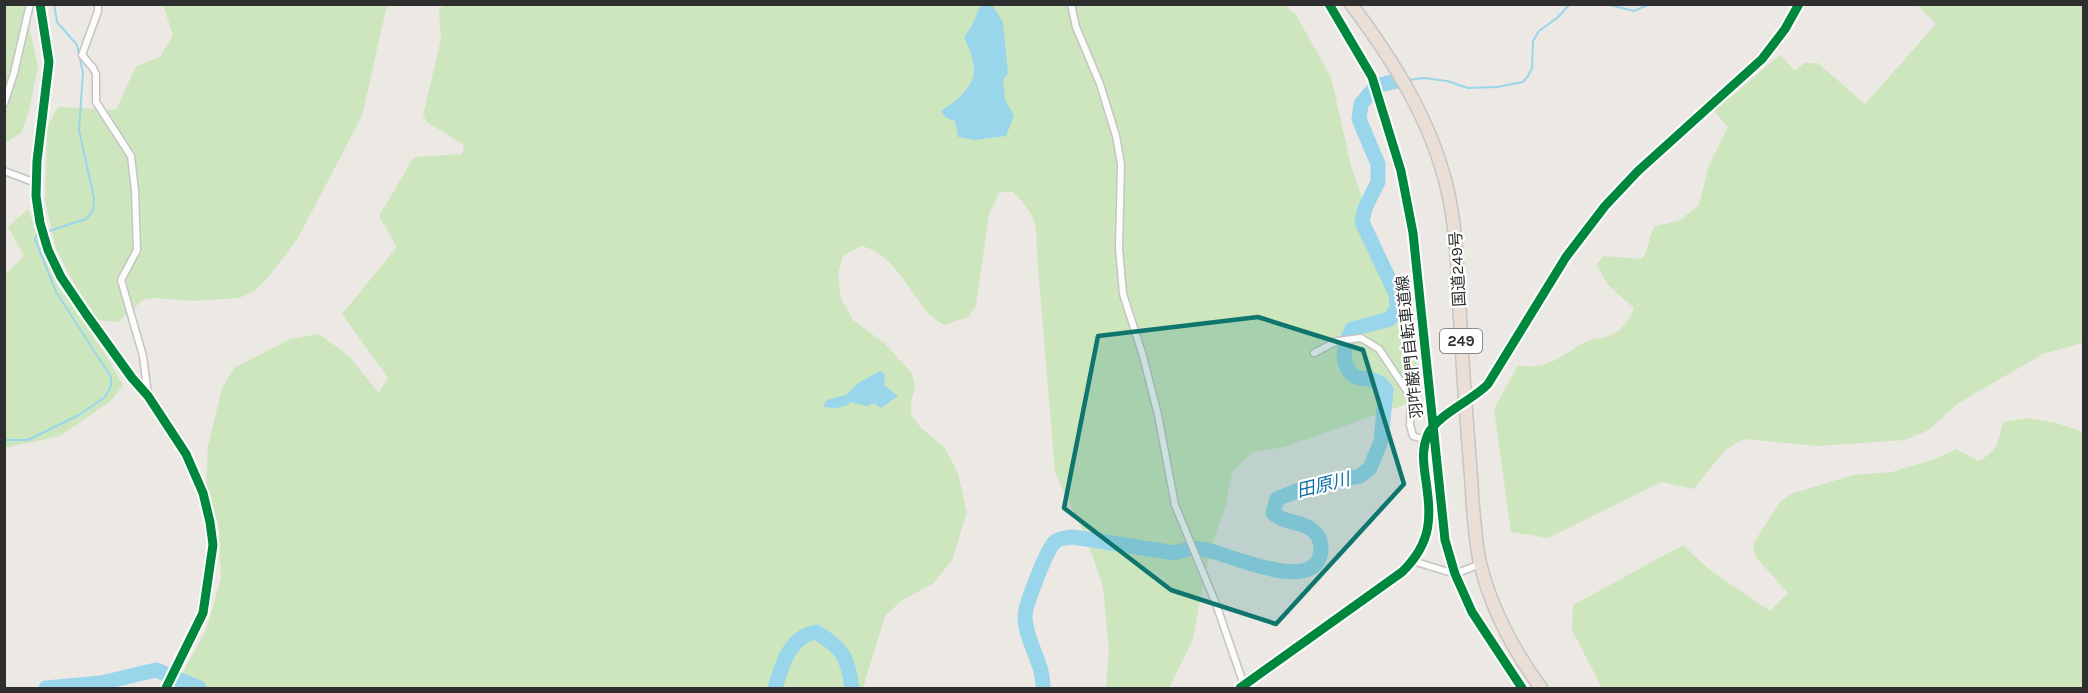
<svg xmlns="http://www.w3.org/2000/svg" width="2088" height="693" font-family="Karla,'Noto Sans JP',sans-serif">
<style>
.green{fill:#cee6be}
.water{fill:#99d6ec}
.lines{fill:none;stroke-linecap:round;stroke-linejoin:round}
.stream{stroke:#99d6ec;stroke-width:2}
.river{stroke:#99d6ec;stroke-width:15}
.street-casing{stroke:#c5c4c5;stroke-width:9}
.secondary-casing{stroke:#c5c4c5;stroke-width:12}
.highway-casing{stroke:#c6c5c4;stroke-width:15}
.street{stroke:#fcfcfb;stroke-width:6}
.secondary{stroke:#fcfcfb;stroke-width:9}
.highway{stroke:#eadfd6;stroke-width:12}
.cycleway-casing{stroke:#fff;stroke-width:13}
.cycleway{stroke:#00873e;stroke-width:9}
.marked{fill:#0f766e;fill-opacity:0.2;stroke:#0f766e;stroke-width:4.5;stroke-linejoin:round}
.labels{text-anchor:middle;stroke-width:4.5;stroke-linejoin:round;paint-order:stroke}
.shield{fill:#fff;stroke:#6d6d6d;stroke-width:1.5}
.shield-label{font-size:15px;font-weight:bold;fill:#2e2e2e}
.street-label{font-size:16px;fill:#2e2e2e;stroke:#fff}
.water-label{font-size:18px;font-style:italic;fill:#0d6fa3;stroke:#fff}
</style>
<rect width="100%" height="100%" fill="#ece8e4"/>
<!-- green -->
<path class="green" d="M5 5H24L38 66 29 110 22 132 7 142 5 139Z
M163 5H387L362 116 298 238 270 275 255 291 239 298 192 301 154 298 143 300 118 322 93 320 56 249 45 201 47 127 58 107 116 110 136 66 160 57 173 35Z
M443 5H1285L1296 15 1331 77 1351 166 1418 357 1416 392 1404 405 1284 447 1253 452 1232 472 1226 504 1215 536 1205 574 1193 639 1169 688H1106L1109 650 1103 587 1086 537 1055 473 1037 254C1037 221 1036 216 1013 192H1000L989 214 976 306 968 317 944 325C938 321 930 316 926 311 909 289 890 251 861 246L843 256 838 274 841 299 853 320 884 343 912 373 915 387 911 404V414L921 428 945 448 958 473 967 513 952 560 934 583 901 601 885 616 863 688H174L206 630 221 578 219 527 206 486 208 446 222 388 234 368 290 339 319 334 349 356 379 393 388 378 342 314 397 247 379 216 414 157 462 154 464 145 427 122 423 115 441 39 439 10Z
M1917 5H2083V343L2043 354 1957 404 1929 430 1905 440 1817 446 1743 439 1724 451 1694 489 1661 482 1548 538 1511 532 1494 409 1518 365C1546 371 1561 356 1583 343 1590 339 1598 339 1606 337 1619 334 1630 320 1634 308L1608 285 1596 264 1604 256 1642 259C1650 248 1648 237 1655 226L1679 221 1699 205 1708 168 1728 127 1714 111 1780 55 1795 71 1804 63H1818L1865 104 1936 24Z
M28 209 56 283 104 352 123 385 111 401 60 436 5 448V275L24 256 8 227Z
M2029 418 2056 423 2083 432V688H1602L1572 630 1573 605 1683 545 1711 571 1770 611 1788 593 1755 556 1753 544 1780 502 1791 494 1853 475 1892 472 1935 459 1956 449 1978 461C1998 452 1998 441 2003 422Z"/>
<!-- water -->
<path class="water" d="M981 5H992L1003 22 1008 73 1003 80 1005 99 1014 116 1006 136 975 140 958 137 955 121 946 118 941 111C974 89 983 74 964 38L972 25Z
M880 371 885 374 884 385 898 396 881 408 874 403 867 406 850 402 848 405 837 408 823 407 827 400 846 395 858 383Z"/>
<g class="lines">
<!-- stream -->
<path class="stream" d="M1606 4 1634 11 1650 4
M1408 80 1424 78 1447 81 1468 88 1497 87 1523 82 1528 76 1532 68 1533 41 1539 31 1557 18 1570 4
M46 232 86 219 93 211 94 198 79 130 83 73 77 45 57 22 54 4
M4 440H28L79 415 105 397 111 386V377L56 292 35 239 37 235"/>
<!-- river -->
<path class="river" d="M46 688 101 683 156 670 199 688
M775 688C782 665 789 637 816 632 843 648 848 658 852 688
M1043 688C1044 663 1025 641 1025 616 1025 606 1047 548 1055 542 1059 538 1067 538 1073 537L1175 553C1186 549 1195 547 1207 550 1231 555 1319 597 1321 549 1321 542 1318 534 1311 529 1300 521 1284 523 1273 513L1277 499 1306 487 1360 476 1370 468 1381 441 1386 390C1374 370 1353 389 1345 362 1342 351 1347 339 1352 329L1390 319 1397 309 1396 294 1362 222 1365 208 1378 182V164L1359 119 1361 104 1376 86 1396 81"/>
<!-- street casing -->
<g class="street-casing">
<path id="street" d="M98 4V11L82 55 93 68 96 74V102L131 156 135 191 137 250 121 280 143 356 148 395
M1071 4 1076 27 1100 84 1116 136 1121 164 1119 248 1123 294 1143 356 1158 415 1175 505 1216 604 1245 688
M4 104 14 73 30 4
M4 171 36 183
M1314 353 1337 341 1361 338 1379 349 1411 397 1410 425 1413 436 1426 440
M1413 561 1455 574 1480 564"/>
</g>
<!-- secondary casing -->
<g class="secondary-casing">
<path id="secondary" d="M40 4 49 62 37 161 36 196 40 223 48 250 61 277 86 314 132 378 148 396 186 454 203 493 210 522 213 545 203 613 166 688
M1240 688 1402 572C1434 541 1431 515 1425 474 1423 459 1422 448 1428 434 1437 415 1473 400 1488 384L1566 257 1605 206 1638 171 1762 59 1785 29 1799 4"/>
</g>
<!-- highway casing -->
<g class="highway-casing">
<path id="highway" d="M1351 4C1393 60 1431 120 1447 188 1456 225 1457 263 1459 300 1462 359 1466 418 1471 477 1473 506 1474 535 1480 563 1491 608 1514 651 1541 688"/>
</g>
<!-- street -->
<use href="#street" class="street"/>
<!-- secondary -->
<use href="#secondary" class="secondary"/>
<!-- highway -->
<use href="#highway" class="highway"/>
<!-- cycleway casing -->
<g class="cycleway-casing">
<path id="cycleway" d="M40 4 49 62 37 161 36 196 40 223 48 250 61 277 86 314 132 378 148 396 186 454 203 493 210 522 213 545 203 613 166 688
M1329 4 1372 77 1401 171 1413 233 1445 540 1455 574 1472 612 1522 688
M1240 688 1402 572C1434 541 1431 515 1425 474 1423 459 1422 448 1428 434 1437 415 1473 400 1488 384L1566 257 1605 206 1638 171 1762 59 1785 29 1799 4"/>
</g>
<!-- cycleway -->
<use href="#cycleway" class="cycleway"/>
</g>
<!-- marked area -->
<path class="marked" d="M1258 317 1363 350 1404 484 1276 624 1171 590 1064 508 1098 336Z"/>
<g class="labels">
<!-- shield labels -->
<rect class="shield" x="1440" y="329" width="42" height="24" rx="4.5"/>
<g class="shield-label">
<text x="1461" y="346">249</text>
</g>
<!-- street labels -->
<g class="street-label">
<text transform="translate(1457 269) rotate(-93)" y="6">国道249号</text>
<text transform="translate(1409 347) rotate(-96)" y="6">羽咋巌門自転車道線</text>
</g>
<!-- water labels -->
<g class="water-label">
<text transform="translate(1323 485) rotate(-14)" y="6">田原川</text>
</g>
</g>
<!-- border -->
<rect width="2088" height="693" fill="none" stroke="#2e2e2e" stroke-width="12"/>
</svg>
